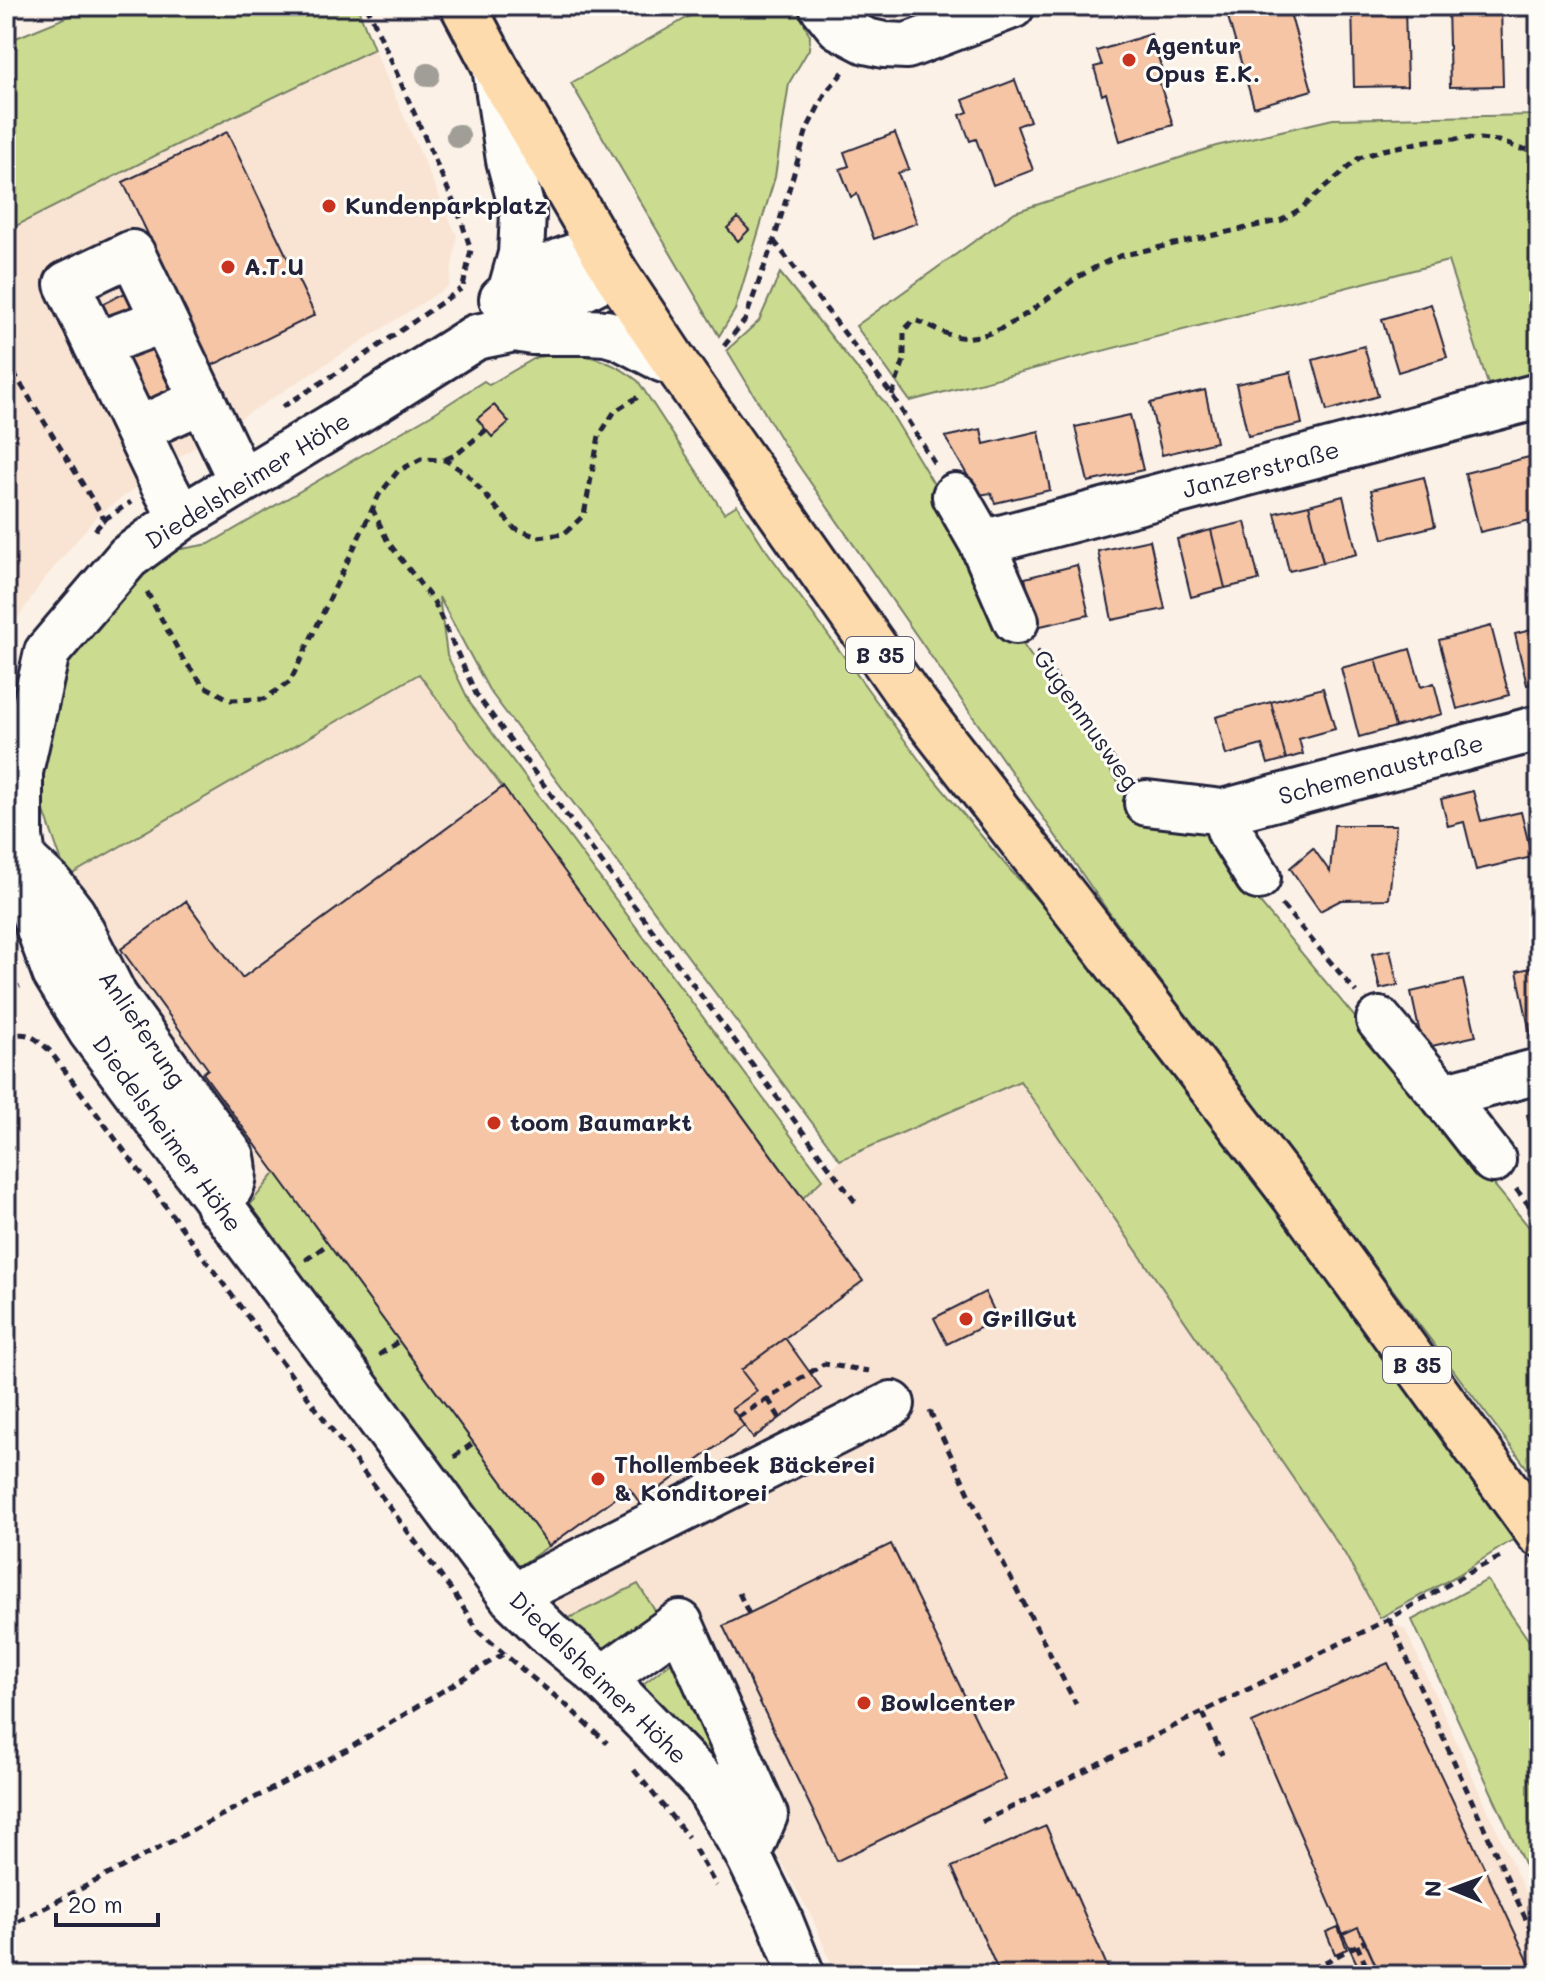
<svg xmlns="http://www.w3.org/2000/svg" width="1545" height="1981" font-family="Mali,sans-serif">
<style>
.built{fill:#f9e4d3}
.green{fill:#cbdc90;stroke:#767f66;stroke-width:2}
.building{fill:#f5c5a5;stroke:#22223b;stroke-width:2}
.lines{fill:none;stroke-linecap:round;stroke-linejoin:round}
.minor-casing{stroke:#22223b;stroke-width:50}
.major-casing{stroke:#22223b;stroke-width:50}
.path{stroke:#22223b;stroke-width:5;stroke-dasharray:8 6;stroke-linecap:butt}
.minor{stroke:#fdfcf7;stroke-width:44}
.major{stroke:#fedbac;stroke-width:44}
.tree{fill:#a09e96}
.poi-dot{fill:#c8321e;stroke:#fdfcf7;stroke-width:3}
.labels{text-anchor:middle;stroke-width:6;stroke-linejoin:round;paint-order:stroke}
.shield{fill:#fdfcf7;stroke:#646373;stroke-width:2}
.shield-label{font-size:22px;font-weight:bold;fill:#22223b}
.poi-label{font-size:24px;font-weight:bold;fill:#22223b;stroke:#fdfcf7;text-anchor:start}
.street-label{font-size:24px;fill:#22223b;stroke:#fdfcf7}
</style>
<rect width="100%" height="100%" fill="#fbf1e7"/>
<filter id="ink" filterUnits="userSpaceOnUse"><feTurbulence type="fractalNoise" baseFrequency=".0125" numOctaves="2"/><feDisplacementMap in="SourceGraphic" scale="16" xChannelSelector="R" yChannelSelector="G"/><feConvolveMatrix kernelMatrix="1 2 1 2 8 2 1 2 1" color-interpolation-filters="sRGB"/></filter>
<g filter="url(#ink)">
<!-- built -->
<path class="built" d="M374 49 457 236 449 286 164 467 96 517 42 582 9 631 6 639V231L226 120Z
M419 674 803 1198 840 1160 1020 1081 1345 1554 1380 1618 1405 1629 1539 1922V1975H836L812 1917 734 1779 639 1584 565 1620 509 1573 548 1546 276 1173 243 1213 67 877Z"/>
<!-- green -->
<path class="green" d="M94 6H357L374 49 226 120 6 231V42Z
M708 6H796L810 36 809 49 789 83 775 177 735 310 719 336 571 83Z
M1539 115V371L1488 384 1448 261 910 401 856 326 1015 212 1216 146 1333 119Z
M780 273 885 403 947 506 1006 620 1142 816 1202 824 1251 892 1539 1239V1484L1105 907 783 443 727 350 759 321Z
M567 353C593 355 617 364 638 381L724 513 737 505 764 547 928 772 1004 863 1077 944 1286 1217 1517 1537 1458 1575 1380 1618 1345 1554 1020 1081 840 1160 489 690 439 597 447 655 470 703 823 1179 803 1198 419 674 67 877 40 799 41 764 65 670 91 626 142 570 176 550 209 544 436 412 484 381 489 385 537 357Z
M276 1172 549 1546 509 1573 243 1213Z
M1487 1580 1539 1655V1896L1412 1620Z
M638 1584 659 1617 611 1657 565 1620Z
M679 1656 734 1779 638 1688Z"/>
<!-- building -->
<path class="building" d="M1265 6H1288L1312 90 1254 107 1228 17Z
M1352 6H1405L1407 86 1354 87Z
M1448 6H1501L1503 86 1450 87Z
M1151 34 1165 79 1159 81 1173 125 1120 141 1106 93 1102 95 1094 67 1102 65 1097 51Z
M1015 80 1030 121 1017 126 1033 170 993 185 976 139 970 141 960 115 968 112 963 100Z
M227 132 315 315 211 366 123 182Z
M895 133 909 169 898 173 917 223 874 239 857 194 851 197 840 169 849 166 844 152Z
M738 218 749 230 738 241 727 228Z
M125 293 182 414 151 429 94 308Z
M1431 304 1447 357 1398 372 1382 319Z
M1364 346 1378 396 1327 411 1313 360Z
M1291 372 1302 424 1248 436 1236 384Z
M1205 390 1216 442 1162 455 1150 403Z
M494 405 509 422 492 437 477 419Z
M1130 415 1143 470 1088 482 1075 427Z
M981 429 984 444 1039 431 1050 490 995 503 991 493 979 495 945 437Z
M1529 457 1539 498V518L1480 532 1465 473Z
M1424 477 1435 526 1383 539 1371 490Z
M1343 496 1357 554 1323 562 1309 505Z
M1309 505 1323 563 1289 571 1275 513Z
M1245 522 1259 580 1225 588 1211 530Z
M1211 530 1225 588 1191 597 1177 539Z
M1150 540 1165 609 1112 620 1098 551Z
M1077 565 1089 615 1036 627 1025 578Z
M1491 626 1509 695 1457 709 1439 640Z
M1539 628V682L1527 685 1515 634Z
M1410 649 1421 687 1434 683 1442 714 1395 727 1376 659Z
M1376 659 1395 727 1359 737 1341 668Z
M1323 688 1335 729 1299 739 1303 754 1286 759 1271 702Z
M1271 702 1286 759 1268 764 1262 745 1226 755 1216 717Z
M503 787 863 1281 741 1370 757 1391 732 1409 744 1426 640 1503 629 1488 549 1546 203 1073 208 1069 121 949 186 901 242 978Z
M1473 791 1481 821 1521 812 1532 857 1476 870 1464 822 1448 826 1441 799Z
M1334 825H1396L1389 899 1341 900 1320 911 1290 868 1313 848 1330 872Z
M1390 950 1398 985 1380 989 1372 954Z
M1539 966V1046L1533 1047 1517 971Z
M1463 980 1476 1036 1423 1048 1411 992Z
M1539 1111V1161L1527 1115Z
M985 1292 998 1319 947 1344 934 1318Z
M785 1338 821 1388 753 1438 732 1409 757 1391 741 1370Z
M891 1544 1005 1779 837 1861 723 1626Z
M1388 1663 1535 1975H1380L1358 1927 1343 1934 1252 1723Z
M1046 1826 1111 1975H1000L952 1867Z
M1338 1927 1347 1949 1335 1954 1326 1932Z
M1358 1927 1365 1941 1380 1975H1362L1343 1934Z"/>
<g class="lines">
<!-- minor casing -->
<g class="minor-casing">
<path id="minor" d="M822 6 839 27 866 41 884 45 907 46 1012 6
M495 67 509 160 523 213 521 254 510 293
M502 299C535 271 559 258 602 249
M515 329 557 302 615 272
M96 345 164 320
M664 360 620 337 606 333 588 332H533L515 329 476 337 379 398 181 518 128 557 47 652 20 772V837L30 904 55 973 90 1030 513 1598 550 1634 603 1678 705 1783 748 1855 779 1918 802 1975
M137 430 203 400
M955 496 982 543 1016 621
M181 518 162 482 67 284 132 253 241 481
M982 543 1539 396
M1147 803 1223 812 1230 832 1258 877
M1223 812 1539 728
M23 859 50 884 73 914 115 997 232 1157C237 1179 233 1187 218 1205
M1379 1020 1443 1096 1493 1160
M1443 1096 1539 1071
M513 1598 543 1580 892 1404
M603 1678 680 1623 765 1815 748 1855"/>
</g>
<!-- major casing -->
<g class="major-casing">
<path id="major" d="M463 6 495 66 615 272 678 367 906 692 1094 934 1295 1197 1539 1534"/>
</g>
<!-- path -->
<path class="path" d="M367 6 460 217 471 250 462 291
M774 241 892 395 936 466
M724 346 745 320 774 240 807 129 826 92 844 71
M6 360 108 525
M892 395 904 360V330L914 320C930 324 942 335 960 337 999 341 1035 306 1065 286 1082 274 1100 264 1120 256L1282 220 1300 209 1359 158 1383 150 1427 141 1468 138 1499 141 1521 149 1539 150
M282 407 361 358 461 289
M446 459 457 454 486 430
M372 508 388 542 434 602 476 694 856 1203
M95 530 105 519 131 502
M147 592 183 659 204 686 231 700 264 699 290 682 379 495 398 471 421 459 445 460 466 473 515 529 538 537 564 534 584 515 599 436 615 411 638 397
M1037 651 1123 774
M1282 905 1356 992
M6 991 20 986
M6 1038C27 1029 34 1037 50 1051L455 1595 479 1632 524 1671 565 1704 607 1743
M1516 1189 1539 1218
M308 1260 307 1259 328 1244
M379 1355 399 1341
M768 1399 781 1420
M930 1411 991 1540 1076 1704
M738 1417 824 1364 869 1371
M454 1457 473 1443
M739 1593 749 1614
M1389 1619 1539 1948
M1203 1713 1222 1755
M634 1770 688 1837
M982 1822 1389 1619 1473 1570 1505 1555
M695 1849 716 1886
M6 1928 348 1749 503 1654
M1357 1945 1370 1975
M1312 1969 1365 1941"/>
<!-- minor -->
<use href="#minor" class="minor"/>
<!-- major -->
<use href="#major" class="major"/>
</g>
<!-- trees -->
<g class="tree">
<circle cx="428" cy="75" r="12"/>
<circle cx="458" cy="136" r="12"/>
</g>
</g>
<!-- markers -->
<g class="poi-dot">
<circle cx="1129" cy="60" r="8"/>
<circle cx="329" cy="206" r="8"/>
<circle cx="228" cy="267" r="8"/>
<circle cx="494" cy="1123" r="8"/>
<circle cx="966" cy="1319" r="8"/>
<circle cx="598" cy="1479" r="8"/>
<circle cx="864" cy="1703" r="8"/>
</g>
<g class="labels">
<!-- shield labels -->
<g class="shield">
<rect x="846" y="637" width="68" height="36" rx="6"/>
<rect x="1383" y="1347" width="68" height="36" rx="6"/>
</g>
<g class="shield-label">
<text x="880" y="663">B 35</text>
<text x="1417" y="1373">B 35</text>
</g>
<!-- poi labels -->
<g class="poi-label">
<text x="1145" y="54">Agentur<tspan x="1145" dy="28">Opus E.K.</tspan></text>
<text x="345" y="214">Kundenparkplatz</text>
<text x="244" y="275">A.T.U</text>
<text x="510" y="1131">toom Baumarkt</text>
<text x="982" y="1327">GrillGut</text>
<text x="614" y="1473">Thollembeek Bäckerei<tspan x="614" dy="28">&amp; Konditorei</tspan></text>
<text x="880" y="1711">Bowlcenter</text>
</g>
<!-- street labels -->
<g class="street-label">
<text transform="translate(1261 470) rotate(-15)" y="8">Janzerstraße</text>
<text transform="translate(248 481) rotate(-32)" y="8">Diedelsheimer Höhe</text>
<text transform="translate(1086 720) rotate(55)" y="8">Gugenmusweg</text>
<text transform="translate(1381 770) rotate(-15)" y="8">Schemenaustraße</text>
<text transform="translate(142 1029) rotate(56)" y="8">Anlieferung</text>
<text transform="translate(167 1134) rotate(54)" y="8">Diedelsheimer Höhe</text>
<text transform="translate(598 1678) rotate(44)" y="8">Diedelsheimer Höhe</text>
</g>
</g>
<!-- margin -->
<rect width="1545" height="1981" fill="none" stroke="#fdfcf7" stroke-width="32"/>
<rect x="16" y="16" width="1513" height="1949" fill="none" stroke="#22223b" stroke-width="3" filter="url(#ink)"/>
<!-- north arrow -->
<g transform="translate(1453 1889) rotate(271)" stroke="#fdfcf7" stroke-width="6" paint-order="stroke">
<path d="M0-6L14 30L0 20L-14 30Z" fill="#22223b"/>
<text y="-12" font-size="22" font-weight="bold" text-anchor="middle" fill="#22223b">N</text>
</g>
<!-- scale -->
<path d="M56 1913v12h102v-12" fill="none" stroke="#22223b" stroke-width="4"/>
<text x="68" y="1913" font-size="24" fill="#22223b" stroke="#fdfcf7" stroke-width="6" paint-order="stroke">20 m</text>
</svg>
